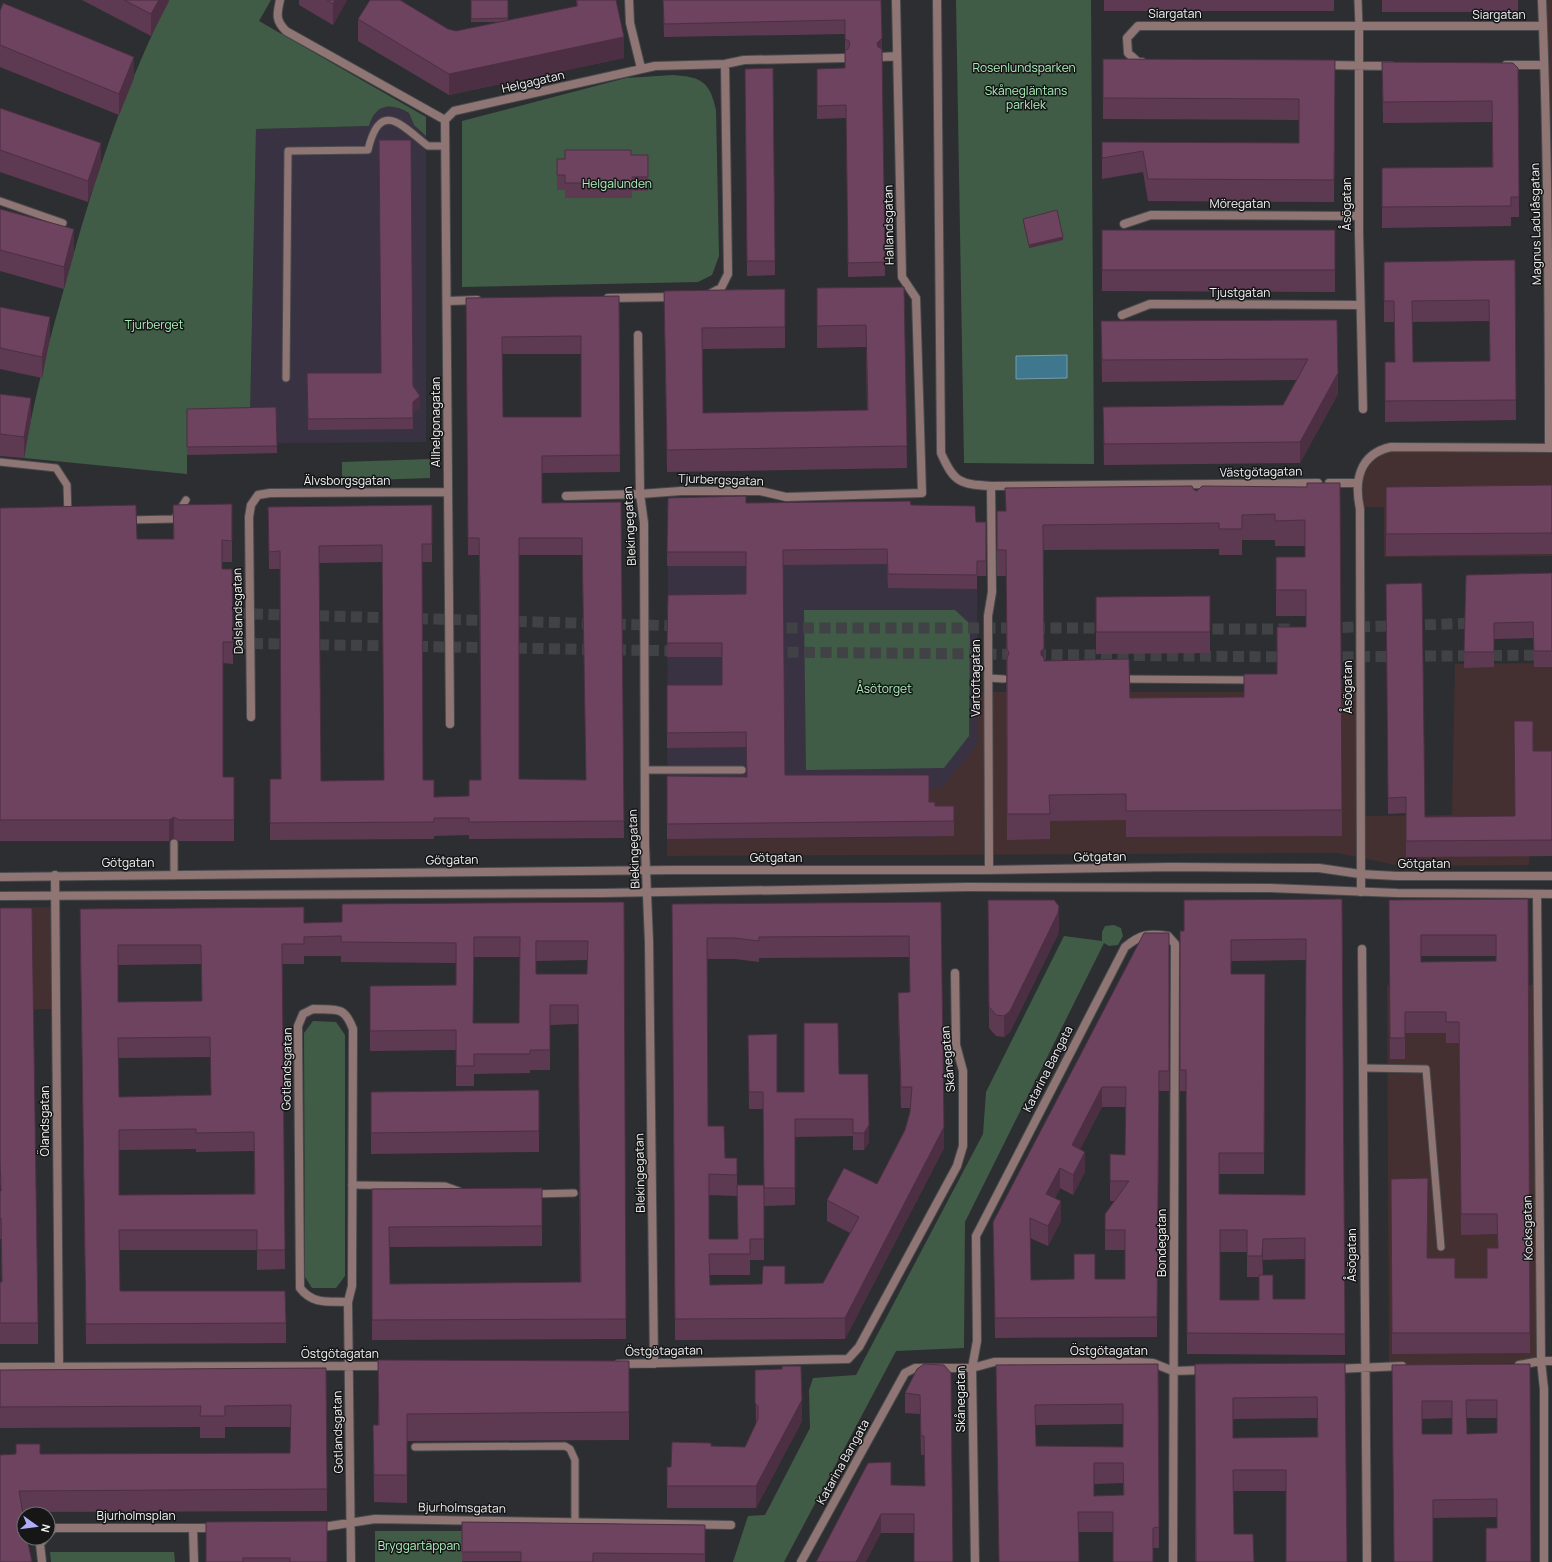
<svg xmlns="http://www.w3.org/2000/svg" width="1552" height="1562" font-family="Manrope,sans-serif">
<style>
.commercial{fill:#443030}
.education{fill:#393243}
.green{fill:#405c47}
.water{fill:#3f788e;stroke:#759dad}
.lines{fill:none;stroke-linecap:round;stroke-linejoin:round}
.trunk-tunnel{stroke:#414245;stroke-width:11;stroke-dasharray:11 5.5;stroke-linecap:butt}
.service-casing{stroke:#494a4c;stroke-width:9}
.minor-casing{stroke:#494a4c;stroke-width:10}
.tertiary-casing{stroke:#494a4c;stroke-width:10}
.service{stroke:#8f7675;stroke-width:7}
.minor{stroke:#8f7675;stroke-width:8}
.tertiary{stroke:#8f7675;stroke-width:8}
.wall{fill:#5e3a52;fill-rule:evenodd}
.shaded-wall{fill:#4c2f42}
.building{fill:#6d435f;stroke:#4c2f42;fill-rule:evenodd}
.labels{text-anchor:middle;stroke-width:3;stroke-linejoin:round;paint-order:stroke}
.street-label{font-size:12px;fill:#f2f3f5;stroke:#161617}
.park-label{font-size:12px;fill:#aaefbb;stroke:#161617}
</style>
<rect width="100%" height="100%" fill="#2d2e31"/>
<!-- commercial -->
<path class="commercial" d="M1542 0H1552V556L1384 557V507H1361L1360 468 1379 449 1547 446Z
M1552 663V803H1532L1529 865 1401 866 1337 853 667 856V839L934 837 929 816V789L978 743V692H1360V816L1452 815 1455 664Z
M54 907 55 1009 0 1010V908Z
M1387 985H1540L1543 1359 1525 1363 1389 1366Z"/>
<!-- education -->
<path class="education" d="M393 106 409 113 414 125 426 136V442L277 443V453L187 455V417L250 415 256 129 369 126 371 118 376 112 384 107Z
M668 512 981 536V576H977L978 743 943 787 929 789V816L935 817V837L667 839Z"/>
<!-- green -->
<path class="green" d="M169 0H271L259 21 426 117V136L414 125 409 113C391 102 375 104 369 126L256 129 250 415 187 417V474L24 458C34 397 50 338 67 278 93 183 124 88 169 0Z
M956 0H1091L1094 464 964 463Z
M673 75C702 77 710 82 716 110L719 256 712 275 698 282 462 287V121L626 78Z
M430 459V478L342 481V462Z
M804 610H955L970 624 969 736 944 768 806 770Z
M1114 925 1121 928 1123 936 1118 945 1109 946 1104 943 965 1222 964 1348 896 1351 784 1562H733L748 1516 765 1515 810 1428 809 1390 813 1378 856 1375 983 1134 986 1092 1064 936 1102 941V932L1105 926Z
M313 1021 336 1022 345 1035V1276L336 1288H312L305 1277 304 1033Z
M375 1531H462V1562H375Z
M50 1552H174L175 1562H51Z"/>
<!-- water -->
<path class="water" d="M1067 355V378L1016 379V356Z"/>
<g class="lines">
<!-- trunk-tunnel -->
<path class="trunk-tunnel" d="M219 613 681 626
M770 628H1111
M1326 628 1479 623
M1196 629H1291
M219 643 681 651
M771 652 1291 657
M1326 657 1552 655"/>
<!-- service casing -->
<g class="service-casing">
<path id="service" d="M1358 0 1359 27
M0 201 63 223
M286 378 288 151 368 150C380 98 402 126 428 146H445
M0 462 56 468 67 485 68 515
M129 520 174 519 186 500
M988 678 1004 679
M1121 679 1253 680
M645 770H742
M174 875V843
M1363 1068 1426 1069 1441 1247
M352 1185 445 1186 459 1191
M533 1194 574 1193
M415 1447 565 1446 570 1449 575 1460V1522"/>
</g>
<!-- minor casing -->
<g class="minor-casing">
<path id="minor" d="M280 0C277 14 275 20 286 31L445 120
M629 0 630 23 641 68
M937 0 941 453C954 483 960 484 991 486L1318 483
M1542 0C1548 149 1549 298 1549 448
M1359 27V233L1363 409
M882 57 897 56
M1142 62H1138L1128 53 1127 38 1138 26H1543
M1324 65 1392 66
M1506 65H1544
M445 120 450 724
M445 120 454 111 655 66 725 64 744 60 845 58
M1124 224 1151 215 1359 216
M706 296 721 288 728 274 725 64
M608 298 675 297
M448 301 477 300
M1122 315 1150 304 1360 305
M638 335 640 494 644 523 645 846 649 942 654 1364
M1329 483H1357
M566 496 640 494 681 491H760L786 497 922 493 916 298 902 277 896 0
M251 717 249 517 251 505 258 495 270 493 447 492
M989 870 988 616 992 592 991 486
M55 875 59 1367
M1361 892 1360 509C1354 481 1359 454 1391 447L1552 448
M1537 894 1541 1361 1544 1389V1562
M1362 949 1367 1562
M313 1009C336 1010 344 1005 353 1029L352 1286 348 1302C329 1301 313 1305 300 1288L298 1026 303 1014Z
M348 1302 351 1562
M618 1364 848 1359 859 1347 957 1166 963 1146V1071L956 1045 955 973
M1519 1365 1541 1361H1552
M0 1367 388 1366
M1336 1369 1402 1366
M317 1528 375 1519 731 1525
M193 1529 194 1562
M48 1534 54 1528H216
M42 1562 40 1544 45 1538
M801 1562 905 1373 915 1368H972L994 1362H1137L1153 1363 1173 1371 1204 1370
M975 1562 972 1368 977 1341 976 1236 1125 947C1141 934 1148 933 1168 936L1175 944 1173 1562"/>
</g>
<!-- tertiary casing -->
<g class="tertiary-casing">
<path id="tertiary" d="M0 877 675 870H985L1172 867 1319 868 1360 874 1397 876H1552
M0 896 602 893 968 887 1270 888 1397 893 1552 894"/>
</g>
<!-- service -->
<use href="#service" class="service"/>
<!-- minor -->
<use href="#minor" class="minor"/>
<!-- tertiary -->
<use href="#tertiary" class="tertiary"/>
</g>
<!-- wall -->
<path class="wall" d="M82 0H169V1L151 36Z
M299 0H347L333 25 299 5Z
M471 0H508V20L577 6 576 0H616L624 58 449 95 358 41V19L448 29 456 31 500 22H471Z
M663 0H881L885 276 848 277 846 118 817 119V69L845 68V34L664 37Z
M1104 0H1334V11H1104Z
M1382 0H1518V12H1382Z
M0 11 134 78 119 115 0 67Z
M1103 59 1335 60 1334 202 1148 201 1143 172 1102 179V142L1299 143V120L1103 119Z
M1382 62 1518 68 1519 217H1511V226L1382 228V168L1492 167V122L1383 123Z
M773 68 775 275 747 276 745 69Z
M0 108 101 165 88 202 0 172Z
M631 155H648V191H632V198H565V190H557V159Z
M0 209 74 251 64 289 0 271Z
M1023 219 1063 240 1029 248 1023 222Z
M1102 230H1335V292L1102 291Z
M1515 260 1516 420 1385 422V362H1395L1394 322H1384V262ZM1489 321 1490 361 1413 362 1412 322Z
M904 287 907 468 667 472 664 291 785 289V348L703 349V413L867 410 866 347 817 348V288Z
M619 296 620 472 542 473V503L621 502 624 838 469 839V835L434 836V839L270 840V779H281L280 569H269L268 507 432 505V562H422L423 780 434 797 469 796 481 780 479 555H468L466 298ZM502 354H581V417H503ZM519 555H582L586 780 519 779ZM382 562 384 780 321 781 319 563Z
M0 307 50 338 42 378 0 369Z
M1337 320 1338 394 1300 463 1104 465 1103 407 1283 405 1297 380 1102 382 1101 321Z
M307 373 413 386 420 407 413 413V429L308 430Z
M0 394 31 419 24 458 0 456Z
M276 407 277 453 187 455V409Z
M1340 483 1342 836 1126 837V820L1050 821V839L1007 840 1006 576H997V511H1005L1194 490 1197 491 1307 487ZM1242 540H1275V546H1305V557H1276V616H1306V627L1277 674 1244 697 1130 698 1044 661 1043 550 1219 549V555H1242Z
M1552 485V554L1386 556V487Z
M668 498 746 503 911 505 976 522H986V576H977V589L888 588 887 564 783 565 785 775 929 802 935 806H954V836L667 839V776L747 777 746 747 667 748V685H722V657H667L668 595 746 594V566H667Z
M232 504V562H222V569L233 642V664L223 663V777H234V841H179L174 838 169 841H0V508L137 539H173V505Z
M1552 573V667H1534L1533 638 1494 639V667L1464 668 1466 575Z
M1386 584 1425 817 1515 816 1533 751H1552V856L1406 857V813L1388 814Z
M1210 596V653L1096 654V597Z
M1342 899 1345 1355 1187 1354 1186 1091H1180V931H1184ZM1306 960 1305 1195 1219 1194V1174H1264L1265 974H1231V961ZM1220 1252H1247V1277H1259V1300H1220ZM1305 1259V1299H1273L1263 1275V1260Z
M1528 899 1530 1353 1392 1354 1391 1179 1427 1258 1455 1278H1487L1498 1248 1497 1234 1461 1235 1459 1043H1446V1033H1405V1059H1390L1389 900ZM1421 956H1496V961L1421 962Z
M988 900 1059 928 1058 934 1010 1032 1004 1037 996 1036 989 1028Z
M624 902 626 1339 372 1340V1189L542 1188V1246L390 1247V1284L580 1282 578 1024 550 1025V1070H530V1073L474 1074V1086H456V1050L370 1051V1005L456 985V963L341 962V956H304V964H282L285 1269 257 1270V1250H119L120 1291 286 1323V1343L86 1344 80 928 304 923 342 922ZM474 957H520L519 1023H473ZM587 960V974H536V961ZM201 964 202 1001 118 1002V965ZM210 1057 211 1095 119 1097 118 1058ZM196 1149V1152L254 1151V1194L119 1195V1150Z
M941 902 944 1148 845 1339 675 1340 672 904ZM909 957 910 992 898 993V1014L901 1108H910V1112L905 1130 877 1184 827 1200V1221L850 1233 823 1283 710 1285 709 1275H750V1260H764V1206L795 1205V1137L853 1136V1150H864L869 1142 839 1074 804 1092H777L748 1035 749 1109H763L764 1185 738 1239H709V1195L737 1196V1158H725L708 1126 707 959H735L759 962V958Z
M0 908 38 1323V1344H0V1282H2L1 1239H0V1191H1L0 1180Z
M1169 933V1091H1159L1157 1337 995 1338 993 1222ZM1102 1107H1125V1155L1110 1154V1201H1115L1105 1230V1250H1125V1279L1031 1280 1030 1238 1048 1246 1061 1221 1055 1198 1060 1188 1073 1195 1085 1172 1080 1149Z
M539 1090V1152L371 1154V1092Z
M378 1360 629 1361V1440L407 1441V1503L374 1502 373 1425H378Z
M1345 1363 1347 1562 1286 1491H1233L1195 1562V1364ZM1317 1418V1437L1233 1438V1419Z
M1158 1364 1159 1548H1153L1113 1532H1079V1562H999L996 1365ZM1123 1424V1447L1036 1446 1035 1425ZM1123 1483V1495L1094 1496V1484Z
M1530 1364 1497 1528V1517L1433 1518 1392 1365ZM1452 1418V1434H1422V1419ZM1467 1418H1497V1433L1467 1434Z
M782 1366 802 1421 756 1508H667V1467H671L745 1447 756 1424 755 1370 782 1369Z
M326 1368 327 1511 23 1512 0 1455 290 1453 291 1427H225V1438H200V1427L0 1428V1370Z
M917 1369 953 1562 914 1533H881L816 1562 891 1485 925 1486 924 1455H921L920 1414 905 1413V1393Z
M327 1521V1562H206Z
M462 1522 705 1525V1562H521V1561H462Z"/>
<!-- shaded-wall -->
<path class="shaded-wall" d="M159 0H169V1L151 36V14Z
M335 0H347L333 25V4Z
M624 37V58L449 95V74Z
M882 38V52L877 57V43Z
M134 57V78L119 115V94Z
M101 143V165L88 202V181Z
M74 229V251L64 289V267Z
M1063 237V240L1029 248V245Z
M50 317V338L42 378V357Z
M1338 373V394L1300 463V442Z
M420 396V407L413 413V429V402Z
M31 398V419L24 458V437Z
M1044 649V674L1041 677V651Z
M174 817V838L169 841V820Z
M1059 906V928L1058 934 1010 1032 1004 1037V1016Z
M1102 1087V1107L1072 1165V1145Z
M869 1125V1142L864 1150V1133Z
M944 1127V1148L845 1339V1318Z
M1085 1152V1172L1073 1195V1175Z
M1060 1168V1188L1046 1214V1194Z
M1061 1201V1221L1048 1246V1226Z
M1263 1239V1260L1262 1277V1256Z
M802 1400V1421L756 1508V1486Z
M881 1514V1533L866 1562H856Z"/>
<!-- building -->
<path class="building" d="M124 0H159L151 14Z
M327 0H335L333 4Z
M370 0H400L448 29 456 31 577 6V0H616L624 37 449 74 358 19Z
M471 0H508V18L471 19Z
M663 0H881L882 38 877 43 878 47 882 49 885 262 848 263 846 105 817 106V69L845 68V50L848 49 850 45 849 41 845 39V20L664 24Z
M3 3 134 57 119 94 0 45V11Z
M1103 59 1335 60 1334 180 1148 179 1143 151 1102 158V142L1299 143V99L1103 98Z
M1382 62 1513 63 1518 68 1519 197H1511V206L1382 207V168L1493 167 1492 101 1383 102Z
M773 68 775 261H747L745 69Z
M0 108 101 143 88 181 0 150Z
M379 140H411L413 386 420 396 413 402V418L308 419 307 373H381Z
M565 150H631V155H648V177H632V183H565V175H557V159H565Z
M0 209 74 229 64 267 0 250Z
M1057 210 1063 237 1029 245 1023 219Z
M1102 230H1335V270H1102Z
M1515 260 1516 400 1385 401V362H1395L1394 301H1384V262ZM1489 300 1490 361 1413 362 1412 301Z
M904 287 907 446 667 450 664 291 785 289V327L702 328 703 413 868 410 866 325 817 326V288Z
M619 296 620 455 542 456V503L621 502 624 821 469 822V818H434V822L270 823V779H281L280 551 269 552 268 507 432 505V544H422L423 780H434V797L469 796V780H481L480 591 479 538H468L466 298ZM581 336V417H503L502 337ZM519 538H582L586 780 519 779ZM382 545 384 780 321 781 319 546Z
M0 307 50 317 42 357 0 348Z
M1337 320 1338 373 1300 442 1104 444 1103 407 1283 405 1308 359 1102 360 1101 321Z
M0 394 31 398 24 437 0 434Z
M276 407 277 446 187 447V409Z
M1307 483H1340L1342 810 1126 811V794L1049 795 1050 814H1007V658L1009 653 1007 649 1006 550H997V511H1006L1005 488 1192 486 1194 490 1197 491 1202 486 1307 487ZM1275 514V521L1305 520V557H1276V590H1306V627H1277V674H1244V697L1130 698 1129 659 1044 661V658L1041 655V651L1044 649 1043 525 1219 523V529H1242V515Z
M1552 485V533L1386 534V487Z
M746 496V503L910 501 911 505 975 506 976 522H986V561H977V575L888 574 887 549 783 550 785 775H929V802H935V806H954V821L667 824V776L747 777 746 732 667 733V685H722V643H667L668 595 746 594V552H667L668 498Z
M232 504V541L222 540V569H232L233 642H223V777H234V820H179L174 817 169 820H0V508L136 505 137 539H174L173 505Z
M1552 573V651H1534L1533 622 1494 623V652H1464L1466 575Z
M1422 583 1425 817 1515 816 1514 721H1533V751H1552V840L1406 841V797L1388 798 1386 584Z
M1210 596V632H1096V597Z
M1342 899 1345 1334 1187 1333 1186 1070H1180V931H1184V900ZM1306 939 1305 1195 1219 1194V1153H1264L1265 974H1231V940ZM1220 1230H1247V1256H1262L1263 1239 1305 1238V1299H1273V1275H1259V1300H1220Z
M1528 899 1530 1333H1392L1391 1179 1428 1178 1427 1258H1455V1278H1487V1248H1498L1497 1214H1461L1459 1022H1446V1012H1405V1038H1390L1389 900ZM1421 935H1496V961L1421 962Z
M988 900H1054L1059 906 1058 913 1010 1011 1004 1016 996 1015 989 1007Z
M624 902 626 1319 372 1320V1189L542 1188V1226L389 1227 390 1284 581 1282 578 1005H550V1050H530V1054H474V1066H456V1030L370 1031V986L456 985V943L341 942V936L304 937V944H282L285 1250H257V1230H119L120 1291H285L286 1323 86 1324 80 909 304 907V923L342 922V904ZM474 937H520L519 1023H473ZM536 941H588L587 974H536ZM118 945H201L202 1001 118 1002ZM210 1037 211 1095 119 1097 118 1038ZM196 1129V1133L254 1132 255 1194 119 1195V1130Z
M941 902 944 1127 845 1318 675 1319 672 904ZM909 936 910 992 898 993 901 1087H912L910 1112 905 1130 877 1184 844 1168 827 1200 859 1217 823 1283 785 1284V1266H763L762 1284 710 1285 709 1254H750V1239H764V1185H737L738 1239H709V1174L737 1175V1158H725L724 1126H708L707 938H735L759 941V937Z
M0 908H32L38 1323H0V1282H2L1 1218 0 1219V1191H1L0 1159Z
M1144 933H1169V1071H1159L1157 1317 995 1318 993 1222ZM1102 1087H1126L1125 1155 1110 1154V1181H1129L1105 1214V1230H1125V1279H1095V1254H1074V1279L1031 1280 1030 1218 1048 1226 1061 1201 1046 1194 1060 1168 1073 1175 1085 1152 1072 1145Z
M804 1023H838L839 1074H868L869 1125 864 1133H853V1119H795V1188H764L763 1092H749L748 1035 777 1034V1092H804Z
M539 1090V1131L371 1133V1092Z
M378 1360 629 1361V1412L407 1414V1475H374L373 1425H379Z
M1345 1363 1347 1562H1286V1470H1233L1234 1534H1253L1254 1562H1196L1195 1364ZM1317 1397 1318 1437 1233 1438V1398Z
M924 1364 944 1365 951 1373 953 1562H914V1514H881L856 1562H816L868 1463 891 1462V1485L925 1486 924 1436H921L920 1395 905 1393 917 1369Z
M1158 1364 1159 1527 1153 1528V1562H1113V1512H1078L1079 1562H999L996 1365ZM1123 1404V1447L1036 1446 1035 1405ZM1094 1463H1123L1124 1495 1094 1496Z
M1530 1364 1531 1562H1486V1528H1497V1499L1433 1500V1562H1394L1392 1365ZM1466 1400H1497V1433L1467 1434ZM1422 1401H1452V1434H1422Z
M782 1366H801L802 1400 756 1486H667V1467H671L672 1442 711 1443V1446L745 1447 758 1419V1406L755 1403V1370L782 1369Z
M326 1368 327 1489 19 1491 24 1520V1538H27L32 1562H0V1455L16 1454V1444H40V1454L290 1453 291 1405 225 1406V1416H200L201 1406 0 1407V1370Z
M327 1521V1562H290V1558H243V1562H206V1522Z
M462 1522 705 1525V1554L593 1553V1562H521V1552H462Z"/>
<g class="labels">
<!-- street labels -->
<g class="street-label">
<text x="1175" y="18">Siargatan</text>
<text x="1499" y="19">Siargatan</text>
<text transform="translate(533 82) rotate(-13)" y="4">Helgagatan</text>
<text x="1240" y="208">Möregatan</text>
<text transform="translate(1347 204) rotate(-90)" y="4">Åsögatan</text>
<text transform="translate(1536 224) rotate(-91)" y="4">Magnus Ladulåsgatan</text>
<text transform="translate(889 225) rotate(-91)" y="4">Hallandsgatan</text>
<text x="1240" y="297">Tjustgatan</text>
<text transform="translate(436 422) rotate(-90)" y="4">Allhelgonagatan</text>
<text transform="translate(1261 472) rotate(-1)" y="4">Västgötagatan</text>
<text transform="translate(721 480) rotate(2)" y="4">Tjurbergsgatan</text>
<text x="347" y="485">Älvsborgsgatan</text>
<text transform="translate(630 526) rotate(-93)" y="4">Blekingegatan</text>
<text transform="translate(238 611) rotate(-91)" y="4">Dalslandsgatan</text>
<text transform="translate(976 678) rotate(-90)" y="4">Vartoftagatan</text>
<text transform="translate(1348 687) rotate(-90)" y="4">Åsögatan</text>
<text transform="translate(634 849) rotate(-92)" y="4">Blekingegatan</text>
<text transform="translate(1100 857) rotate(-1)" y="4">Götgatan</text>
<text x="776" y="862">Götgatan</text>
<text transform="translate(452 860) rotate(-1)" y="4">Götgatan</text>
<text x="128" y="867">Götgatan</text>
<text x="1424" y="868">Götgatan</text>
<text transform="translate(948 1059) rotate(-95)" y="4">Skånegatan</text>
<text transform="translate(287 1069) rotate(-89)" y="4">Gotlandsgatan</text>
<text transform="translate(1048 1069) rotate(-63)" y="4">Katarina Bangata</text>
<text transform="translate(45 1121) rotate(-90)" y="4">Ölandsgatan</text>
<text transform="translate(640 1173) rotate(-91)" y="4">Blekingegatan</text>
<text transform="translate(1528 1228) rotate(-91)" y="4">Kocksgatan</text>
<text transform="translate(1162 1243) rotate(-90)" y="4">Bondegatan</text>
<text transform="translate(1352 1255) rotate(-90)" y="4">Åsögatan</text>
<text transform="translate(664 1351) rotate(-1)" y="4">Östgötagatan</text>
<text x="1109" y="1355">Östgötagatan</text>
<text x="340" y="1358">Östgötagatan</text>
<text transform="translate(961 1399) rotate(-90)" y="4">Skånegatan</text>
<text transform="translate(338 1432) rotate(-91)" y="4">Gotlandsgatan</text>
<text transform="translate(843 1462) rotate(-61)" y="4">Katarina Bangata</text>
<text transform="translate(462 1508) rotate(1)" y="4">Bjurholmsgatan</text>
<text x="136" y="1520">Bjurholmsplan</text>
</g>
<!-- park labels -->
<g class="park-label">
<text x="1024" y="72">Rosenlundsparken</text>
<text x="1026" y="95">Skånegläntans<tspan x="1026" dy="14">parklek</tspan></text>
<text x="617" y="188">Helgalunden</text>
<text x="154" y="329">Tjurberget</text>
<text x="884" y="693">Åsötorget</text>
<text x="419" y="1550">Bryggartäppan</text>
</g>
</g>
<!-- north arrow -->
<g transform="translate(36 1526) rotate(104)"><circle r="19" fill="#161617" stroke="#6e6e70"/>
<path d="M0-3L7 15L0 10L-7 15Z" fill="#afaefa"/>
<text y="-6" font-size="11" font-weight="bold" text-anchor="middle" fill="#f2f3f5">N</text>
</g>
</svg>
